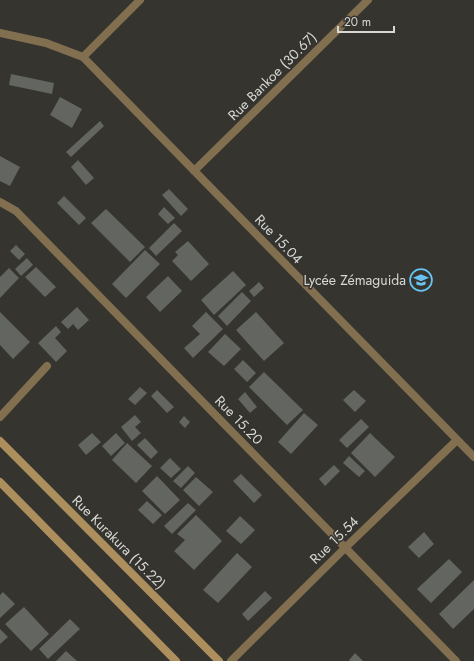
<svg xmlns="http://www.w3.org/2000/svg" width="474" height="661" font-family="Jost,sans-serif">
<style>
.building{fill:#636560}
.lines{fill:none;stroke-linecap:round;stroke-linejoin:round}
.service{stroke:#826f50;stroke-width:8}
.minor{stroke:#826f50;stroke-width:8}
.secondary{stroke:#ad8f5d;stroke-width:8}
.labels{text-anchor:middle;stroke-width:3;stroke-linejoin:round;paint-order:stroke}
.street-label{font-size:14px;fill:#d7d7d4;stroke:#35342f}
.poi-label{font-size:14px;fill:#d7d7d4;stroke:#35342f;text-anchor:end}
</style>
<rect width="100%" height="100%" fill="#35342f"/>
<!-- building -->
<path class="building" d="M11 74 54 83 52 94 9 85Z
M60 97 82 109 72 128 50 115Z
M100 121 104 126 71 157 66 152Z
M0 156 20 167 10 186 0 181Z
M78 160 94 178 86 185 71 167Z
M169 189 188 209 181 216 162 195Z
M64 196 86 218 79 225 57 203Z
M164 207 175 218 168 224 158 214Z
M106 209 145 247 130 262 91 223Z
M174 223 182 231 156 256 149 248Z
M188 241 209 264 191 281 172 261 178 255 175 252Z
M16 245 25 254 19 260 10 251Z
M145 250 160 264 126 298 112 284Z
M27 258 33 265 21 276 15 269Z
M36 267 56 287 45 297 25 277Z
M9 268 19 278 0 298V277Z
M233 271 246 285 214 315 201 300Z
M168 276 182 291 160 312 146 297Z
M259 282 264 288 254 297 249 291Z
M242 292 251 301 227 326 218 316Z
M77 307 89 320 78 330 73 324 68 329 61 322Z
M0 312 30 342 13 359 0 345Z
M206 312 223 329 193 358 184 348 200 334 192 326Z
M256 312 284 343 264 361 236 330Z
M56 326 61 332 55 338 67 351 56 362 38 343Z
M225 334 241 349 224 366 208 352Z
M243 360 256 373 247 382 234 369Z
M264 372 303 410 287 425 249 387Z
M140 387 147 393 135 405 128 399Z
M157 390 174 407 167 413 151 396Z
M354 390 366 401 355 412 343 400Z
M245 392 257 407 250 413 238 399Z
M304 413 318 425 291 454 278 442Z
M135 415 141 422 135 427 141 433 132 441 121 427Z
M184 416 190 422 185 428 179 422Z
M361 419 369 427 347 448 339 440Z
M92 433 101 442 86 455 78 445Z
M116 433 125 443 111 456 102 446Z
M370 433 395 457 375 477 351 453Z
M145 438 158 452 151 459 137 445Z
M127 443 152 466 136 483 112 460Z
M349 456 365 471 359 477 343 463Z
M170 458 181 469 171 478 160 468Z
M334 465 340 471 325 486 319 479Z
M188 466 195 473 181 488 173 481Z
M241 474 262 495 254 503 233 481Z
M157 476 180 500 165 514 142 491Z
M196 477 213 492 199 506 183 490Z
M147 501 162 515 153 524 138 510Z
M188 503 196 510 172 534 164 526Z
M196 515 222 541 194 570 174 551 185 540 177 534Z
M240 516 255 530 241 544 226 531Z
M424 532 434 544 419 558 408 547Z
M237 553 252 567 218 603 203 590Z
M449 559 462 572 431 603 417 589Z
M474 580V609L453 629 439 614Z
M265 591 272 598 248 621 242 614Z
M3 592 15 604 0 618V595Z
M24 607 49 634 31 651 5 624Z
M70 619 80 629 48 659 39 649Z
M0 629 8 637 0 644Z
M66 651 77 661H56Z
M355 653 363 661H350L349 660Z"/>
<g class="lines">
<!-- service -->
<path class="service" d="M0 417 47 366"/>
<!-- minor -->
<path class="minor" d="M0 33 46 43 83 57 474 457
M83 57 140 0
M194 171 368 0
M0 202 16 211 456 661
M231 661 346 547 457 440"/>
<!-- secondary -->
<path class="secondary" d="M0 441 219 661
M0 482 176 661"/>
</g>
<!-- icons -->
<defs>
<g id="school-ring" transform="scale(1.15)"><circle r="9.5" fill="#35342f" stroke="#69c3f1" stroke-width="1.5"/><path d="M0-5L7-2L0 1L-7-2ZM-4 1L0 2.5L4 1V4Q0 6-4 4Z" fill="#69c3f1"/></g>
</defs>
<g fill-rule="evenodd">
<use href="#school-ring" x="421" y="280"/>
</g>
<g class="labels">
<!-- street labels -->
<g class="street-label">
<text transform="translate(272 76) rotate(-45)" y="5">Rue Bankoe (30.67)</text>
<text transform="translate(279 239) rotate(46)" y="5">Rue 15.04</text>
<text transform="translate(239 420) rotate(46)" y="5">Rue 15.20</text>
<text transform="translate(334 540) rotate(-44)" y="5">Rue 15.54</text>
<text transform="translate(119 542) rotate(45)" y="5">Rue Kurakura (15.22)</text>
</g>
<!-- poi labels -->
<g class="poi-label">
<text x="406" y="285">Lycée Zémaguida</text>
</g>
</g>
<!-- scale -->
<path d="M338 26v6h56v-6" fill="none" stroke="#d7d7d4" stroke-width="2"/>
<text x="344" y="26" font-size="12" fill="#d7d7d4" stroke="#35342f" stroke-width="3" paint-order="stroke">20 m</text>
</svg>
